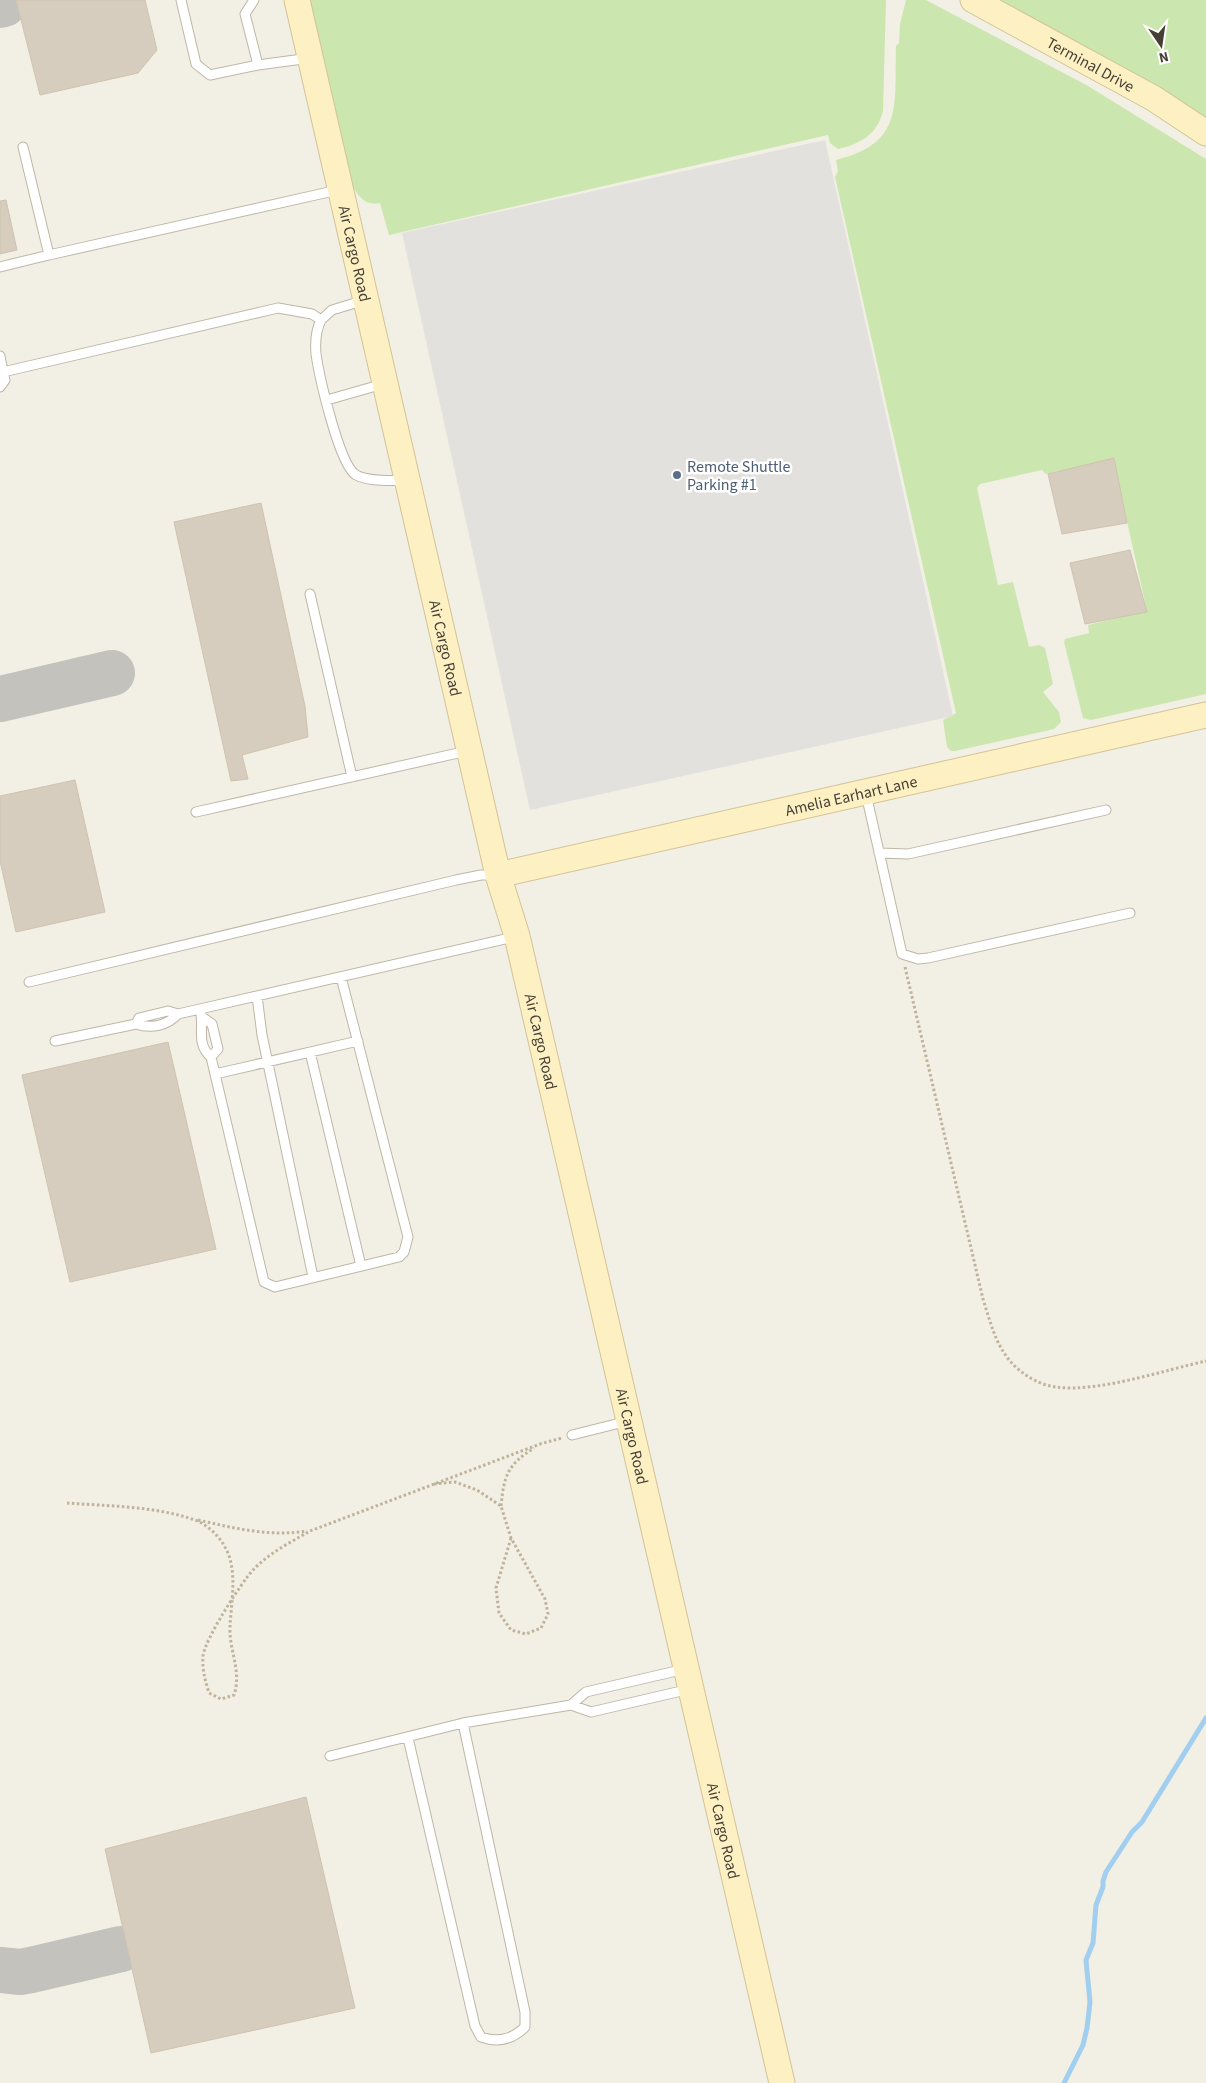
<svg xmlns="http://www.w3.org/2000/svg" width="1206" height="2083" font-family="'Source Sans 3',sans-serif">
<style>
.green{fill:#cce6af}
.parking{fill:#e3e1de}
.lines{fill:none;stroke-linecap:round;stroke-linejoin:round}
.stream{stroke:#a2ceef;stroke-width:5}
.taxiway{stroke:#c4c2bd;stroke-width:46}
.building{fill:#d7cdbe;stroke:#cec3ae}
.lane-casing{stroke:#beb7a8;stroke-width:11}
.secondary-casing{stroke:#d2c396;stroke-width:27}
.path{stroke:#bfb39a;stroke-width:3;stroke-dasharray:2.5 2.5;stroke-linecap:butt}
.lane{stroke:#fff;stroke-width:9}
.secondary{stroke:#fdf1c4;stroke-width:25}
.service-dot{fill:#5c6f8a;stroke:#fff;stroke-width:2}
.labels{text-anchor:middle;stroke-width:5;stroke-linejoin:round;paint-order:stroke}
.street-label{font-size:16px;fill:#453f35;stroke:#fff}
.service-label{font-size:16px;fill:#4e5e75;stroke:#fff;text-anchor:start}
</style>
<rect width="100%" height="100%" fill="#f2efe5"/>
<!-- green -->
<path class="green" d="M310 0H886L883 111C877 135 860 144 838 149L830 143 828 135 389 235 380 203C366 206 358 197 353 186Z
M906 0H926L1088 86 1206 159V694L1091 720 1083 718 1064 642 1065 639 1089 633 1088 625 1147 611 1113 459 1046 474 1042 470 980 484 977 488 998 585 1013 582 1029 647 1039 645 1045 648 1053 684 1043 692 1059 712 1061 722 1054 729 955 751H951L947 747 943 720 956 713 835 177 838 171 836 160C905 143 894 105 896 46L899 43 900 24Z
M993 0H1206V121Z"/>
<!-- parking -->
<path class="parking" d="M825 140 953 716 530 810 402 233Z"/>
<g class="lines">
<!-- stream -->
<path class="stream" d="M1064 2083 1083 2045 1087 2028 1090 2002 1086 1960 1093 1943 1096 1905 1103 1887V1881L1106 1872 1132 1832 1142 1822 1206 1718"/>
<!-- taxiway -->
<path class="taxiway" d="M0 5 4 4
M0 699 112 673
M0 1970 20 1972 31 1970 121 1949"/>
</g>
<!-- building -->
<path class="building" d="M16 0H145L157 50 138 73 40 95Z
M6 200 17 250 0 254V201Z
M1114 458 1127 523 1062 534 1048 474Z
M261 503 305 706 308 737 242 755 248 779 231 781 174 522Z
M1130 550 1147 612 1085 624 1070 563Z
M75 780 105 912 16 932 0 861V796Z
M168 1042 216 1249 70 1282 22 1075Z
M306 1797 355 2008 151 2053 105 1849Z"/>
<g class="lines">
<!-- lane casing -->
<g class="lane-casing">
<path id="lane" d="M181 0 196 64 210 75 258 65 245 14 254 0
M258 65 310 58
M23 147 49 255 338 190
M0 267 49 255
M321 320C316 330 315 342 316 354 319 375 339 465 356 475 369 482 391 480 405 481
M0 356 3 372
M0 387 5 380 3 372 278 308 312 314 321 320 332 310 365 300
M327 400 383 384
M310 594 352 777
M866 794 902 954 918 959 928 958 1130 913
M196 812 467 751
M879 853 908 854 1106 810
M29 982 456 880 481 875H495
M257 996 262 1035 313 1277
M200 1009C205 1025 195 1044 211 1057L218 1049 212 1024 202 1017
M178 1014C167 1026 151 1029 136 1024L139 1018 168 1011 178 1014 200 1009 514 937
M55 1041 136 1024
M310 1052 361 1266
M211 1057 264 1282 275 1287 399 1257 404 1252 408 1237 341 977
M215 1074 358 1041
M572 1435 628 1421
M685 1669 586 1692 571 1705 591 1712 690 1689
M408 1738 475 2026 481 2037C498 2043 512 2040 525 2027V2012L463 1723
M330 1756 463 1723 571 1705"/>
</g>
<!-- secondary casing -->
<g class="secondary-casing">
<g id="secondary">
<path id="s1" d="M297 0 498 875 517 936 782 2083"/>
<path id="s2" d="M973 0 1153 98 1206 133"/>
<path id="s3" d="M498 875 1206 715"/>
</g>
</g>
<!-- path -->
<path class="path" d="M905 967 983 1299C990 1321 995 1343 1010 1361 1021 1374 1039 1385 1056 1387 1097 1393 1165 1370 1206 1361
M434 1484 455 1482 477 1490 501 1506 511 1538 545 1599 548 1614 541 1628 526 1634 511 1630 499 1613 496 1588 511 1538
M67 1503C107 1506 153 1506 192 1519 209 1524 225 1541 230 1559 236 1581 231 1604 230 1627 229 1651 242 1671 234 1695L221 1699 209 1693C205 1680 202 1669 203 1656 205 1639 241 1583 253 1570 269 1553 291 1542 310 1531L540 1444 562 1438
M501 1506C504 1476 507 1465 534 1448
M198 1520C234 1528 269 1537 307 1531"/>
<!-- lane -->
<use href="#lane" class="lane"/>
<!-- secondary -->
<use href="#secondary" class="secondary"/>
</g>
<!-- markers -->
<circle class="service-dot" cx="677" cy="475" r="5"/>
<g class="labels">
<!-- street labels -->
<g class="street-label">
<text dy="6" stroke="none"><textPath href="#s2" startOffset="134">Terminal Drive</textPath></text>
<text dy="6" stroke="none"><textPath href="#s1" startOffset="260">Air Cargo Road</textPath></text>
<text dy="6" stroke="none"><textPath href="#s1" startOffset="665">Air Cargo Road</textPath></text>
<text dy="6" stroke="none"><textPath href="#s3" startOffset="362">Amelia Earhart Lane</textPath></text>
<text dy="6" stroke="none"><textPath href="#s1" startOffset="1070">Air Cargo Road</textPath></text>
<text dy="6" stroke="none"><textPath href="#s1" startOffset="1475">Air Cargo Road</textPath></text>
<text dy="6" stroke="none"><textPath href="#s1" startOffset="1880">Air Cargo Road</textPath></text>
</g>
<!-- service labels -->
<g class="service-label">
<text x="687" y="472">Remote Shuttle<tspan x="687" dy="18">Parking #1</tspan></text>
</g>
</g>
<!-- north arrow -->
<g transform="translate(1161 45) rotate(167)" stroke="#ffffff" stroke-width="4" paint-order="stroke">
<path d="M0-4L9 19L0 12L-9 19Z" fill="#453f35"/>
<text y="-8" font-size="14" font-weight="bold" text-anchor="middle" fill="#453f35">N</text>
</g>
</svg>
